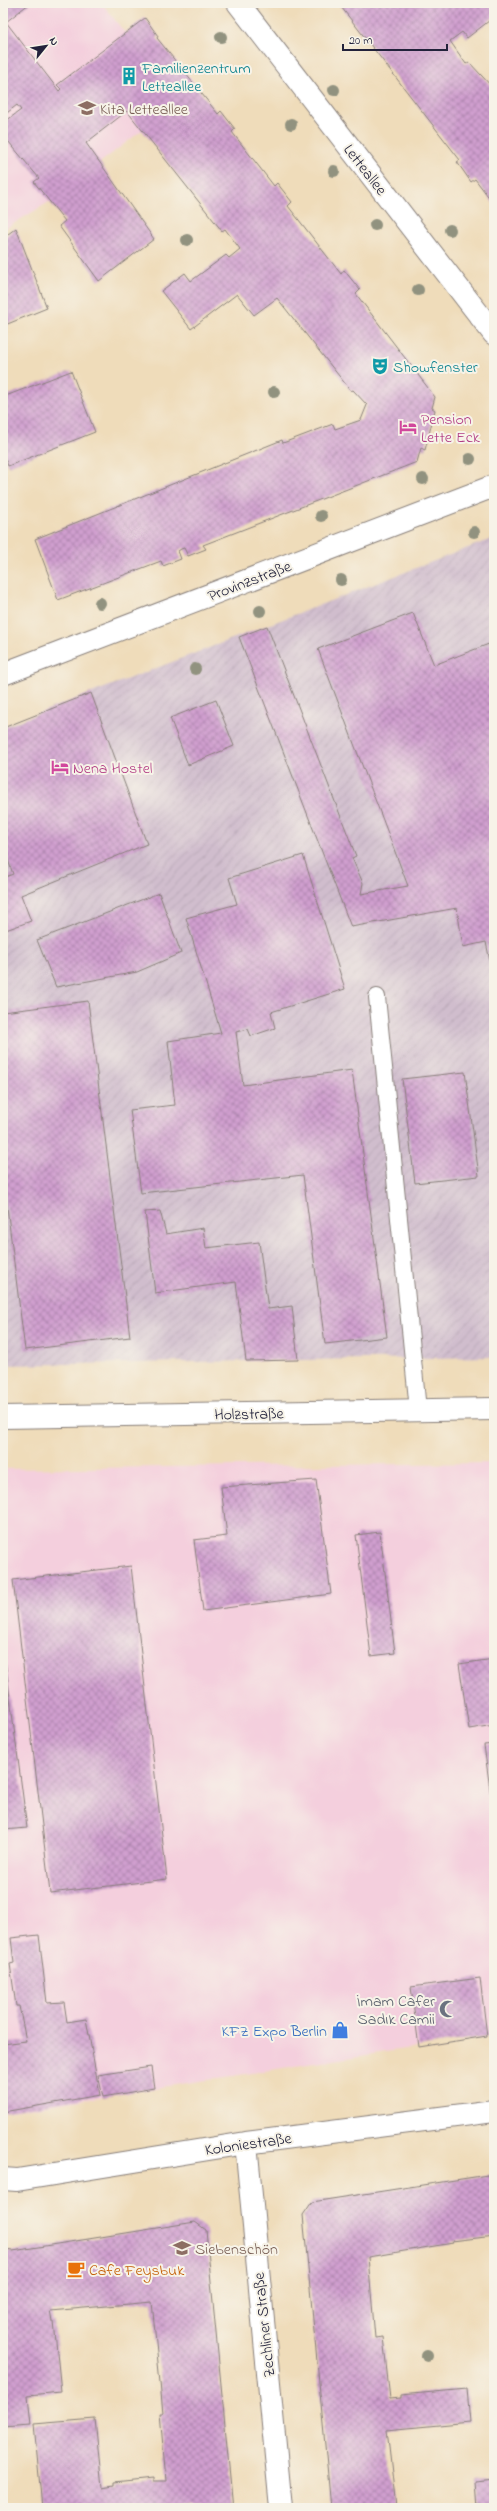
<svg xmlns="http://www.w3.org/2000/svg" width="497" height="2511" font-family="'Indie Flower',sans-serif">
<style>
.built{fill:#f4cfdd}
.industrial{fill:url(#industrial-furrows)}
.building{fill:url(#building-cross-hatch)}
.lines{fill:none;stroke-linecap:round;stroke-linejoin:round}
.lane-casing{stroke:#887f7a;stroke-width:18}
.street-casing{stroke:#887f7a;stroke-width:24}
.secondary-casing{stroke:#887f7a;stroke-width:24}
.lane{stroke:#fff;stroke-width:16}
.street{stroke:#fff;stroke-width:22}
.secondary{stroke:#fff;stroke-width:22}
.tree{fill:#91927f}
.labels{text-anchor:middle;stroke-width:4;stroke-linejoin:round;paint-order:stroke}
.culture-label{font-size:16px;fill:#0d838f;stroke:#f7f3e8;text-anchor:start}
.education-label{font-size:16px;fill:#785e54;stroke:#f7f3e8;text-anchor:start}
.street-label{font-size:16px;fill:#22223b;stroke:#f7f3e8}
.hotel-label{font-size:16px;fill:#b23c85;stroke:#f7f3e8;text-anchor:start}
.worship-label{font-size:16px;fill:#5b616d;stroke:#f7f3e8;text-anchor:end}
.shop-label{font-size:16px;fill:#366cbe;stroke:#f7f3e8;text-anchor:end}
.food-label{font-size:16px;fill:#c56008;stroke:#f7f3e8;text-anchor:start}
</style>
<defs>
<pattern id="industrial-furrows" width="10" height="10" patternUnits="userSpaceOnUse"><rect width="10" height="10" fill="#d0bdcd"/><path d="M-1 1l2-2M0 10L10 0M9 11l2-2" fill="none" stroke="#b2a2b1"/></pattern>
<pattern id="building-cross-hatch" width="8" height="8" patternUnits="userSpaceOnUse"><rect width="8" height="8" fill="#d09fcf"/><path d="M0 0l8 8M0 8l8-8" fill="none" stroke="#a881a9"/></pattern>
</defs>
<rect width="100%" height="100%" fill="#f7f3e8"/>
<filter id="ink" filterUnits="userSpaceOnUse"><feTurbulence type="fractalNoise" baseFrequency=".025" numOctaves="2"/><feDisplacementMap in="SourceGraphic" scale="8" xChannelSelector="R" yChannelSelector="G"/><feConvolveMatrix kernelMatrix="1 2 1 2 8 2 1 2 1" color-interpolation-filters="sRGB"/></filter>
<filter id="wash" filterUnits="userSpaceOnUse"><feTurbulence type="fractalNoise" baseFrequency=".012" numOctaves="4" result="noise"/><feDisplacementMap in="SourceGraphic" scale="16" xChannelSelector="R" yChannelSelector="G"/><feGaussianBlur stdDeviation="0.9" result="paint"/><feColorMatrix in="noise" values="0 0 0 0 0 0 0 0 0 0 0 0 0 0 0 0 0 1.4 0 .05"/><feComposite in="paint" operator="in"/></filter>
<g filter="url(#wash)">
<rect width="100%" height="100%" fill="#efdcba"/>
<!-- built -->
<path class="built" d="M3 3H102L125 33 145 18 158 36 157 38 198 87 49 202 3 230Z
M494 1463V2035L3 2112V1469Z"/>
<!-- industrial -->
<path class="industrial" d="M494 538V1357L3 1365V727Z"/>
<g id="blocks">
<!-- building -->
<path class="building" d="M3 3H30L6 22 59 91 61 89 57 85 145 18 158 36 157 38 218 114 221 111 235 129 232 132 274 186 277 183 292 202 288 206 341 274 344 270 360 290 356 294 435 397 432 408 435 410 425 450 421 448 417 462 203 545 206 549 188 556 184 548 181 549 178 551 181 559 163 566 161 561 58 600 35 539 282 440 283 443 333 424 335 429 361 420 367 405 353 390 351 391 277 298 254 315 237 294 191 329 161 291 185 273 191 281 226 255 229 258 240 249 225 229 222 231 127 111 86 143 154 239 99 281 59 226 65 221 34 182 39 178 3 135V123L21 110 17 105 3 116Z
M338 3H494V17L467 38 462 32 450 41 466 64 469 62 494 89V204L475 179 471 182 457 162 460 160Z
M16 228 47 308 5 325 3 320V238Z
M71 371 95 432 8 466 3 454V397Z
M413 613 434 665 494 642V981L486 942 463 947 457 908 351 927 239 637 267 626 356 856 352 858 363 883 361 894 408 886 318 649Z
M91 693 147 844 21 895 31 921 3 931V878L13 874 3 846V728Z
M216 700 234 746 188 765 170 718Z
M303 855 345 989 271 1012 275 1028 251 1036 248 1029 236 1032 243 1085 352 1070 387 1337 325 1344 303 1175 141 1193 130 1110 175 1105 168 1041 221 1033 186 918 237 904 229 878Z
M159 893 181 953 137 972 56 987 37 940Z
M88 1001 130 1337 25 1350 3 1175V1012Z
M465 1072 479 1176 415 1183 402 1079Z
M160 1211 166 1234 203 1228 206 1248 259 1242 268 1309 292 1306 298 1360 246 1361 236 1282 155 1293 145 1212Z
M316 1480 331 1594 203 1611 194 1540 227 1536 221 1487Z
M380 1532 395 1653 371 1656 356 1535Z
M131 1566 167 1879 50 1893 13 1580Z
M3 1644 27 1828 3 1830Z
M494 1659V1725L469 1729 459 1664Z
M494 1744V1812H493L484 1745Z
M39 1935 47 2003 64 2002 67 2022 86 2019 100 2095 3 2112V2044L26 2041 19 2006H16L10 1964 14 1963 11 1938Z
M480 1978 487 2036 419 2047 411 1987Z
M151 2067 154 2088 103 2097 98 2075Z
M494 2174V2236L452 2241 453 2243 368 2257 375 2338 383 2337 390 2399 401 2398V2395L467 2389 470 2422 387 2430 396 2508H331L303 2215 312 2202Z
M195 2222 206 2230 233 2508H42L34 2424 95 2419 102 2487 114 2485V2482L153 2478V2481H166L160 2413H163L152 2302 50 2311 52 2322H54L61 2392 28 2395 31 2425 3 2427V2250L13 2251Z
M494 2480V2508H478L476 2482Z"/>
</g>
</g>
<g filter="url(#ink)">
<use href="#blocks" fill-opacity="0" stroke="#887f7a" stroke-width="1"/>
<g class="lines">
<!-- lane casing -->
<g class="lane-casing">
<path id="lane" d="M377 997 418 1410"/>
</g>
<!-- street casing -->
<g class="street-casing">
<path id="street" d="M238 3 494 334
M3 1417 494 1409
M246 2143 281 2508
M3 2179 17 2180 246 2143 494 2111"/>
</g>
<!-- secondary casing -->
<g class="secondary-casing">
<path id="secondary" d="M3 674 494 486"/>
</g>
<!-- lane -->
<use href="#lane" class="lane"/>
<!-- street -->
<use href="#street" class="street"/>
<!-- secondary -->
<use href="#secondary" class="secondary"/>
</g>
<!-- trees -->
<g class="tree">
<circle cx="221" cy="37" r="6"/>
<circle cx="334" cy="90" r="6"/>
<circle cx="291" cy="124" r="6"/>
<circle cx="334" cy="171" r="6"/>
<circle cx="375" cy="225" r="6"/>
<circle cx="450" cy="230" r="6"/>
<circle cx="187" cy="240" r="6"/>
<circle cx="418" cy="290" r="6"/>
<circle cx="274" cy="392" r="6"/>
<circle cx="470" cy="459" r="6"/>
<circle cx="423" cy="479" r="6"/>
<circle cx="321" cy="516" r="6"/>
<circle cx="474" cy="532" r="6"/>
<circle cx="341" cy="580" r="6"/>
<circle cx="100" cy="603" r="6"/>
<circle cx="260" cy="611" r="6"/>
<circle cx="195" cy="669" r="6"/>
<circle cx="427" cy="2356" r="6"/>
</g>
</g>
<!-- icons -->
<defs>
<g id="building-bare" transform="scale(1.38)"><path d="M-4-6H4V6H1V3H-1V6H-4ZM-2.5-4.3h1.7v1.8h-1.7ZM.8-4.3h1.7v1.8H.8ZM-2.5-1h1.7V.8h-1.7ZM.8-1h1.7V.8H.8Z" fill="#0f9aa8" stroke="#f7f3e8" stroke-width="2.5" paint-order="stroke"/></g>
<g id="school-bare" transform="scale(1.38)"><path d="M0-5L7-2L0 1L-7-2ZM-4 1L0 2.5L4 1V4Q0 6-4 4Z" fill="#8d6e63" stroke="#f7f3e8" stroke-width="2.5" paint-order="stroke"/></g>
<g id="theatre-bare" transform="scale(1.38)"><path d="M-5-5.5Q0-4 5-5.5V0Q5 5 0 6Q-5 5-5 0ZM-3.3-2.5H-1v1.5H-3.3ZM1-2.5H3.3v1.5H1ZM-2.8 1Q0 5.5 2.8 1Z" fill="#0f9aa8" stroke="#f7f3e8" stroke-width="2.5" paint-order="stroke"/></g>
<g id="hotel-bare" transform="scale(1.38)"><path d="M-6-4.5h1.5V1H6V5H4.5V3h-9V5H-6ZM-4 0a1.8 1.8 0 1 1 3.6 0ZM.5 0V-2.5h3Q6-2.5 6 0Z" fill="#d1479c" stroke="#f7f3e8" stroke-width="2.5" paint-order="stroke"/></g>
<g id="mosque-bare" transform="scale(1.38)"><path d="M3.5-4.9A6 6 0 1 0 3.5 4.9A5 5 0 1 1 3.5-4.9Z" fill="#6b7280" stroke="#f7f3e8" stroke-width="2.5" paint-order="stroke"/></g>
<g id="shop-bare" transform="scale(1.38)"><path d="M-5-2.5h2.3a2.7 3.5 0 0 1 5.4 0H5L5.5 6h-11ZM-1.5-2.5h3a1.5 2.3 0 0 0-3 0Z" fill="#3f7fe0" stroke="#f7f3e8" stroke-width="2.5" paint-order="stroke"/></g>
<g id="cafe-bare" transform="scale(1.38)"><path d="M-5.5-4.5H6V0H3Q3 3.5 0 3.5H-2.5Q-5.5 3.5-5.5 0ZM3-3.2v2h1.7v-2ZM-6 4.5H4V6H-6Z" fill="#e8710a" stroke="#f7f3e8" stroke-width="2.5" paint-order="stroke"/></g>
</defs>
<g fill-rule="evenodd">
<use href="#building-bare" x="129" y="76"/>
<use href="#school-bare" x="87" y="108"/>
<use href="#theatre-bare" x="380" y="366"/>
<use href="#hotel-bare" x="408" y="427"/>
<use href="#hotel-bare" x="60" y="767"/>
<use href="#mosque-bare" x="448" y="2009"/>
<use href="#shop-bare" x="340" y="2030"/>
<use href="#school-bare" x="182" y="2248"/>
<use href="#cafe-bare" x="76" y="2269"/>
</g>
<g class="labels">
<!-- culture labels -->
<g class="culture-label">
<text x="142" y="73">Familienzentrum<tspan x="142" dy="18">Letteallee</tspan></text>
<text x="393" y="372">Showfenster</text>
</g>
<!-- education labels -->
<g class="education-label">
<text x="100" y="114">Kita Letteallee</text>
<text x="195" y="2254">Siebenschön</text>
</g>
<!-- street labels -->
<g class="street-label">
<text transform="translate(366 169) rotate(52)" y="6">Letteallee</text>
<text transform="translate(249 580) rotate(-21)" y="6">Provinzstraße</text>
<text transform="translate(249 1413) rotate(-1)" y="6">Holzstraße</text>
<text transform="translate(248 2143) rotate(-8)" y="6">Koloniestraße</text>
<text transform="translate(263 2325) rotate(-96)" y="6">Zechliner Straße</text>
</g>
<!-- hotel labels -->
<g class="hotel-label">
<text x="421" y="424">Pension<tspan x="421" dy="18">Lette Eck</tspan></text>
<text x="73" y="773">Nena Hostel</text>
</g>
<!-- worship labels -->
<g class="worship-label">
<text x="435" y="2006">İmam Cafer<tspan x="435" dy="18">Sadık Camii</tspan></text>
</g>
<!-- shop labels -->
<g class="shop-label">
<text x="327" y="2036">KFZ Expo Berlin</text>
</g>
<!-- food labels -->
<g class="food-label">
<text x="89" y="2275">Cafe Feysbuk</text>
</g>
</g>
<!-- margin -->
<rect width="497" height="2511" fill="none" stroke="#f7f3e8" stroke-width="16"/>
<!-- north arrow -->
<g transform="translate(46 46) rotate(60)" stroke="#f7f3e8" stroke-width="3" paint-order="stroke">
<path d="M0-3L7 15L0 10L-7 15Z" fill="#22223b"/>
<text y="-6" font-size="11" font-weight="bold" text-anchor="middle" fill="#22223b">N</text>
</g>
<!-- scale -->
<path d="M343 44v6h104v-6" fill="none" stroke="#22223b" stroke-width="2"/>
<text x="349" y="44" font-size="12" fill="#22223b" stroke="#f7f3e8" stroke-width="3" paint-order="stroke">20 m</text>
</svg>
